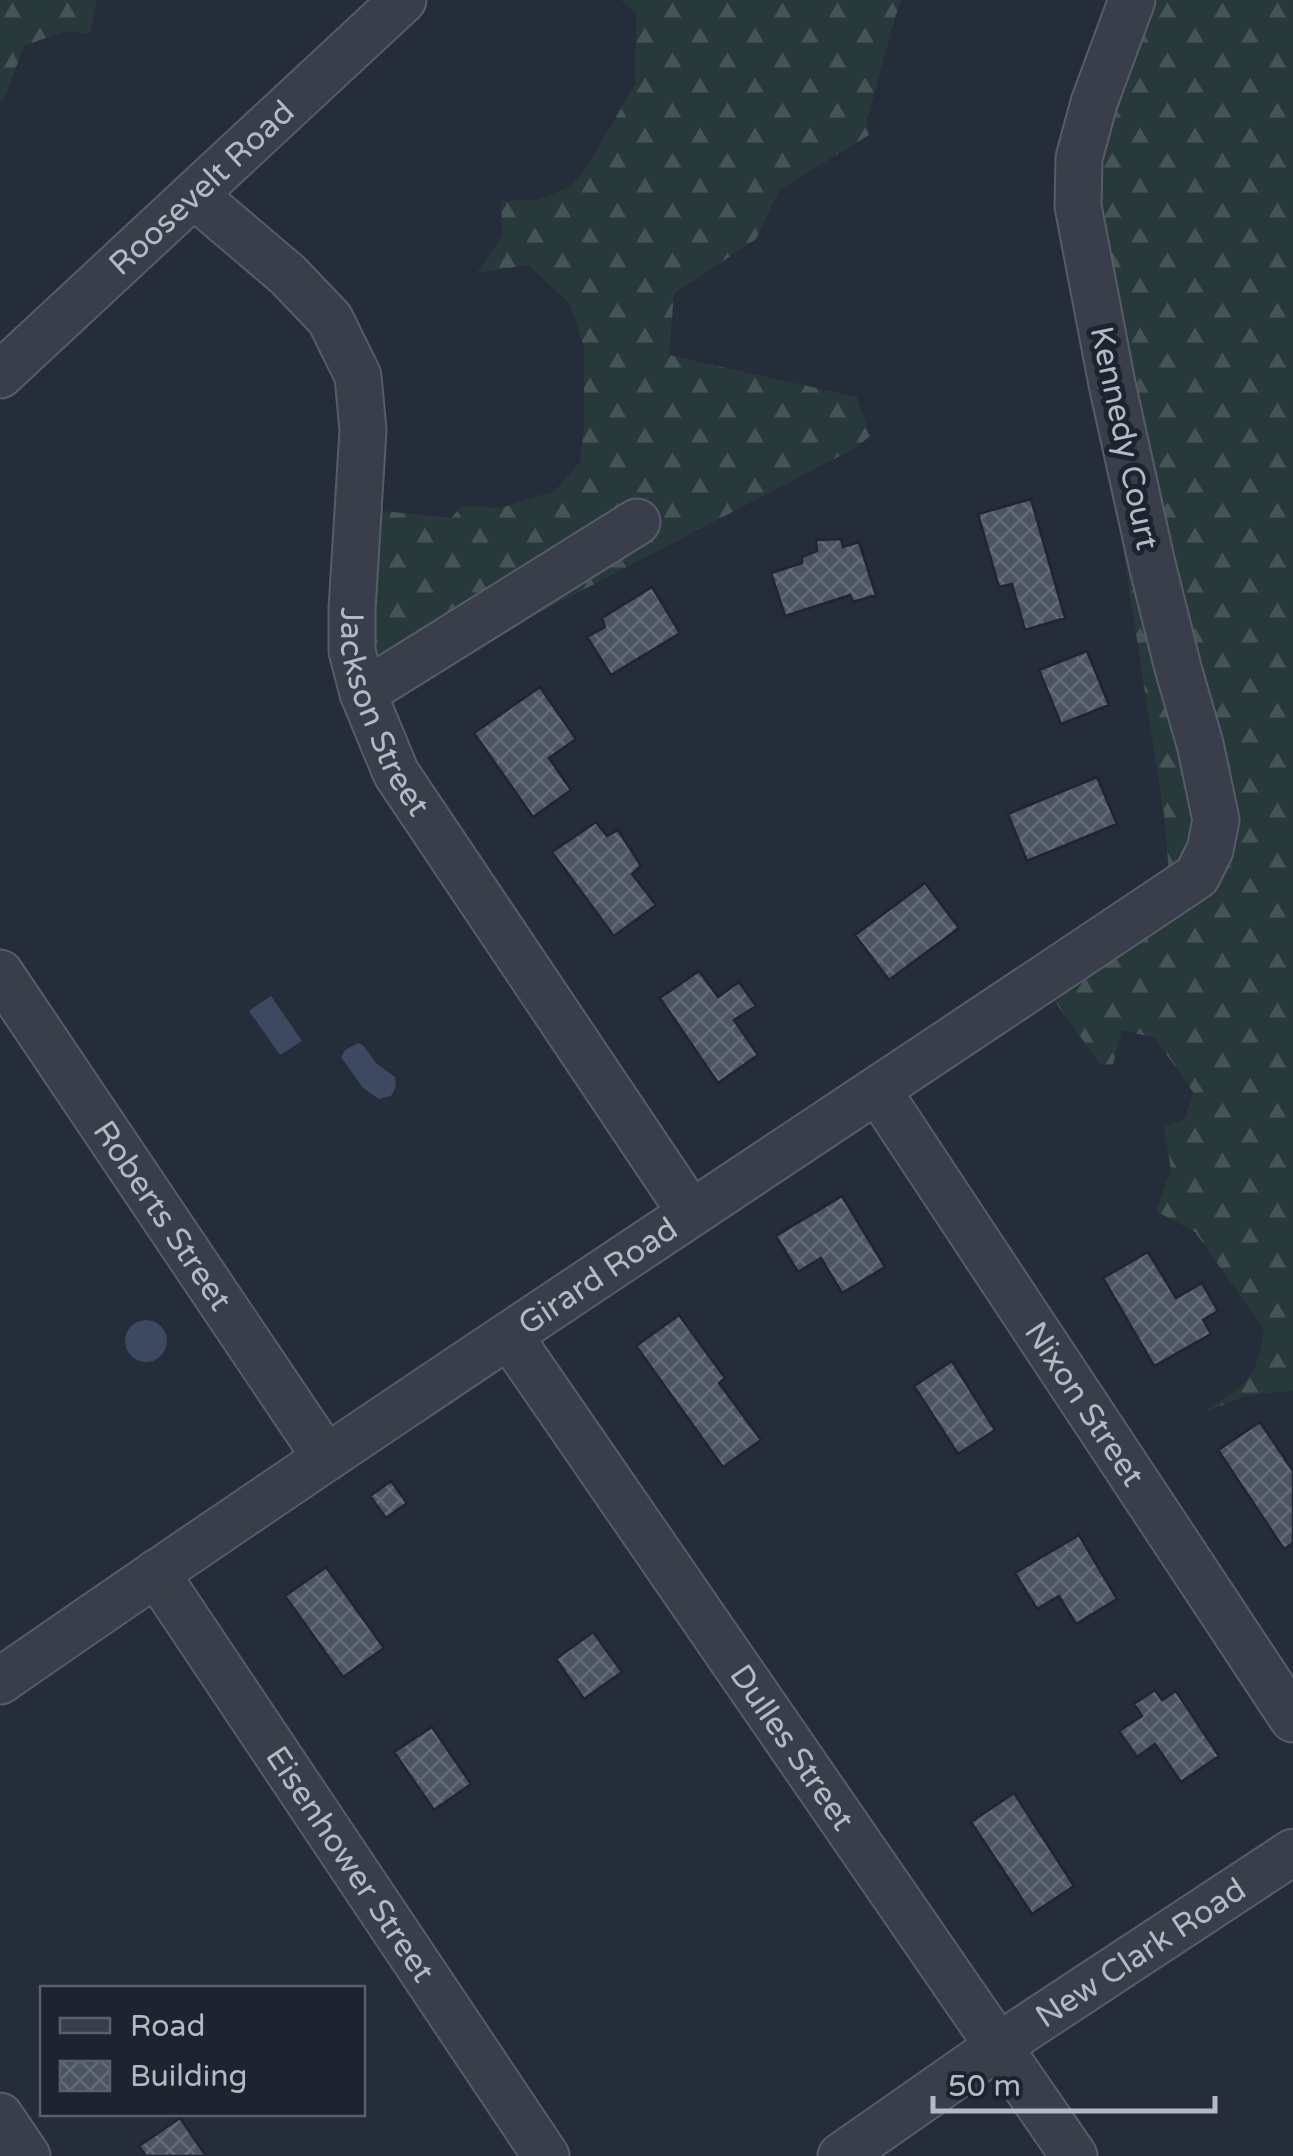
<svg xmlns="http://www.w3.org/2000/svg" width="1293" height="2156" font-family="'Varela Round',sans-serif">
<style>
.forest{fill:url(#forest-firs)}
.water{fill:#3c4961}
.building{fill:url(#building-cross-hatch);stroke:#202631;stroke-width:2.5}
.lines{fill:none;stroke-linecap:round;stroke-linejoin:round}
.street-casing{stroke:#575c68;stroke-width:49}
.street{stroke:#393e4a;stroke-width:45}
.labels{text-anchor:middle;stroke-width:10;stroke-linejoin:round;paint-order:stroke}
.street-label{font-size:32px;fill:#b4b9c6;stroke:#1e242f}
</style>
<defs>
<pattern id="forest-firs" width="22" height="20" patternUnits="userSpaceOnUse" patternTransform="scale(2.5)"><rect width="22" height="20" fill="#28393c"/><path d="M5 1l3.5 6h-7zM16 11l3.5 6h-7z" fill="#455457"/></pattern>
<pattern id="building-cross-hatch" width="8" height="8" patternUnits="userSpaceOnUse" patternTransform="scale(2.5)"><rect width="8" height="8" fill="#4c5363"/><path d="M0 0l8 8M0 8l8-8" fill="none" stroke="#636a78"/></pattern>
</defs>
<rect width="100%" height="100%" fill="#252c3a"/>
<!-- forest -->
<path class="forest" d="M0 0H97L90 33 62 32 24 46 5 97 0 102Z
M621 0H902L896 14 867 120 869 135 779 190 756 239 674 294 669 355 857 397 870 436 857 447 374 699V510L451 518 462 506 500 508 555 491 580 462 584 429V347L570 304 528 265 477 273 502 236 501 201 538 200 571 186 587 167 635 84 636 13Z
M1151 0H1293V1391L1248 1395 1203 1413C1245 1383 1257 1383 1264 1329L1195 1232 1156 1211 1171 1170 1164 1126 1185 1119 1193 1092 1155 1038 1122 1030 1113 1064 1101 1065 1035 974 1169 875 1165 821 1091 344 1098 141Z"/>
<!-- water -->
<path class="water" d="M271 996 302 1041 280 1055 249 1011Z
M358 1043 363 1045 376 1063 395 1077 396 1087 391 1096 379 1099 363 1088 341 1057 345 1050Z
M125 1341a21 21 0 1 1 42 0a21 21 0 1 1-42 0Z"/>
<!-- building -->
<path class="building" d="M1031 499 1065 618 1025 630 1012 584 999 587 978 514Z
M841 539 843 547 859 542 876 595 853 602 850 595 785 616 771 573 802 563V557L817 551 816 540Z
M652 587 680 633 611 675 587 637 605 627 602 618Z
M1087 651 1109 705 1061 724 1039 670Z
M540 687 576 739 549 758 571 790 533 817 474 733Z
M1097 777 1117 824 1027 861 1008 814Z
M596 822 607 836 618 830 641 866 632 874 656 905 614 936 552 852Z
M925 883 959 928 889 980 855 935Z
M699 971 718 997 739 982 756 1006 734 1020 758 1055 718 1083 660 998Z
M842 1196 885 1267 842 1293 821 1258 798 1272 776 1236Z
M1148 1252 1176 1298 1202 1283 1218 1311 1203 1320 1211 1334 1154 1366 1103 1278Z
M679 1315 725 1378 719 1383 761 1440 723 1467 636 1346Z
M952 1361 995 1430 958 1454 914 1386Z
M1260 1422 1293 1471V1543L1284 1549 1218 1450Z
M391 1481 407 1503 386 1518 370 1496Z
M1079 1535 1117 1599 1076 1624 1059 1596 1037 1609 1015 1573Z
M326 1567 384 1648 343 1677 285 1596Z
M593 1632 622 1672 584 1699 556 1659Z
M1155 1690 1162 1700 1176 1691 1219 1756 1181 1782 1155 1744 1137 1757 1119 1731 1142 1716 1134 1704Z
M432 1727 471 1784 434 1810 394 1752Z
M1014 1793 1074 1886 1032 1914 971 1822Z
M180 2118 206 2156H146L139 2146Z"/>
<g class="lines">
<!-- street casing -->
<g class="street-casing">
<g id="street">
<path id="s1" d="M194 195 288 275 330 319 358 376 363 430 352 609V651L363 693 396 773 691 1213"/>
<path id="s2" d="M0 375 403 0"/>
<path d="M363 693 637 522"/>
<path id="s3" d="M0 973 326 1458"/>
<path id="s4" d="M878 1091 1293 1719"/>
<path id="s5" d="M510 1337 1074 2156"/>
<path id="s6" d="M156 1573 546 2156"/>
<path id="s7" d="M0 1681C395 1407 798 1144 1197 876L1210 850 1216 820 1200 744 1178 668 1152 564 1112 384 1078 206 1079 158 1094 103 1132 0"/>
<path d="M0 2116 27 2156"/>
<path id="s8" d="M841 2156 1000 2045 1293 1852"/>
</g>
</g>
<!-- street -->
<use href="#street" class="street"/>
</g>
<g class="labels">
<!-- street labels -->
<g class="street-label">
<text dy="11" stroke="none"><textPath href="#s2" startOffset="275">Roosevelt Road</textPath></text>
<text transform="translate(1125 438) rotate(78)" y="11">Kennedy Court</text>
<text dy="11" stroke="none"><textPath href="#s1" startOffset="590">Jackson Street</textPath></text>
<text dy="11" stroke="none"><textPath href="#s3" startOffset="292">Roberts Street</textPath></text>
<text dy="11" stroke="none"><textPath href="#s7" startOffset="722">Girard Road</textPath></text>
<text dy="11" stroke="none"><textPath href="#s4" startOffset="375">Nixon Street</textPath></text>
<text dy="11" stroke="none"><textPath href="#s5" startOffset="498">Dulles Street</textPath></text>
<text dy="11" stroke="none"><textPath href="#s6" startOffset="350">Eisenhower Street</textPath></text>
<text dy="11" stroke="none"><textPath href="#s8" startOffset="362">New Clark Road</textPath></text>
</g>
</g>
<!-- legend -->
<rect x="40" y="1986" width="325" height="130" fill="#1e242f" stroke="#5a606b" stroke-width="2.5"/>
<rect x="60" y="2018" width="50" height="15" fill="#393e4a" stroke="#5a606b" stroke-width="2.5"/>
<text x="130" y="2036" font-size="30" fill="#b4b9c6">Road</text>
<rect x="60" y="2061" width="50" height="30" fill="url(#building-cross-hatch)" stroke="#5a606b" stroke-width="2.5"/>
<text x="130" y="2086" font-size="30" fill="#b4b9c6">Building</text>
<!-- scale -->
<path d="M933 2096v15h282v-15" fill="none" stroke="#b4b9c6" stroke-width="5"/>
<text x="948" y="2096" font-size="30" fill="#b4b9c6" stroke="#1e242f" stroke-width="8" paint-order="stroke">50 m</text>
</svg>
